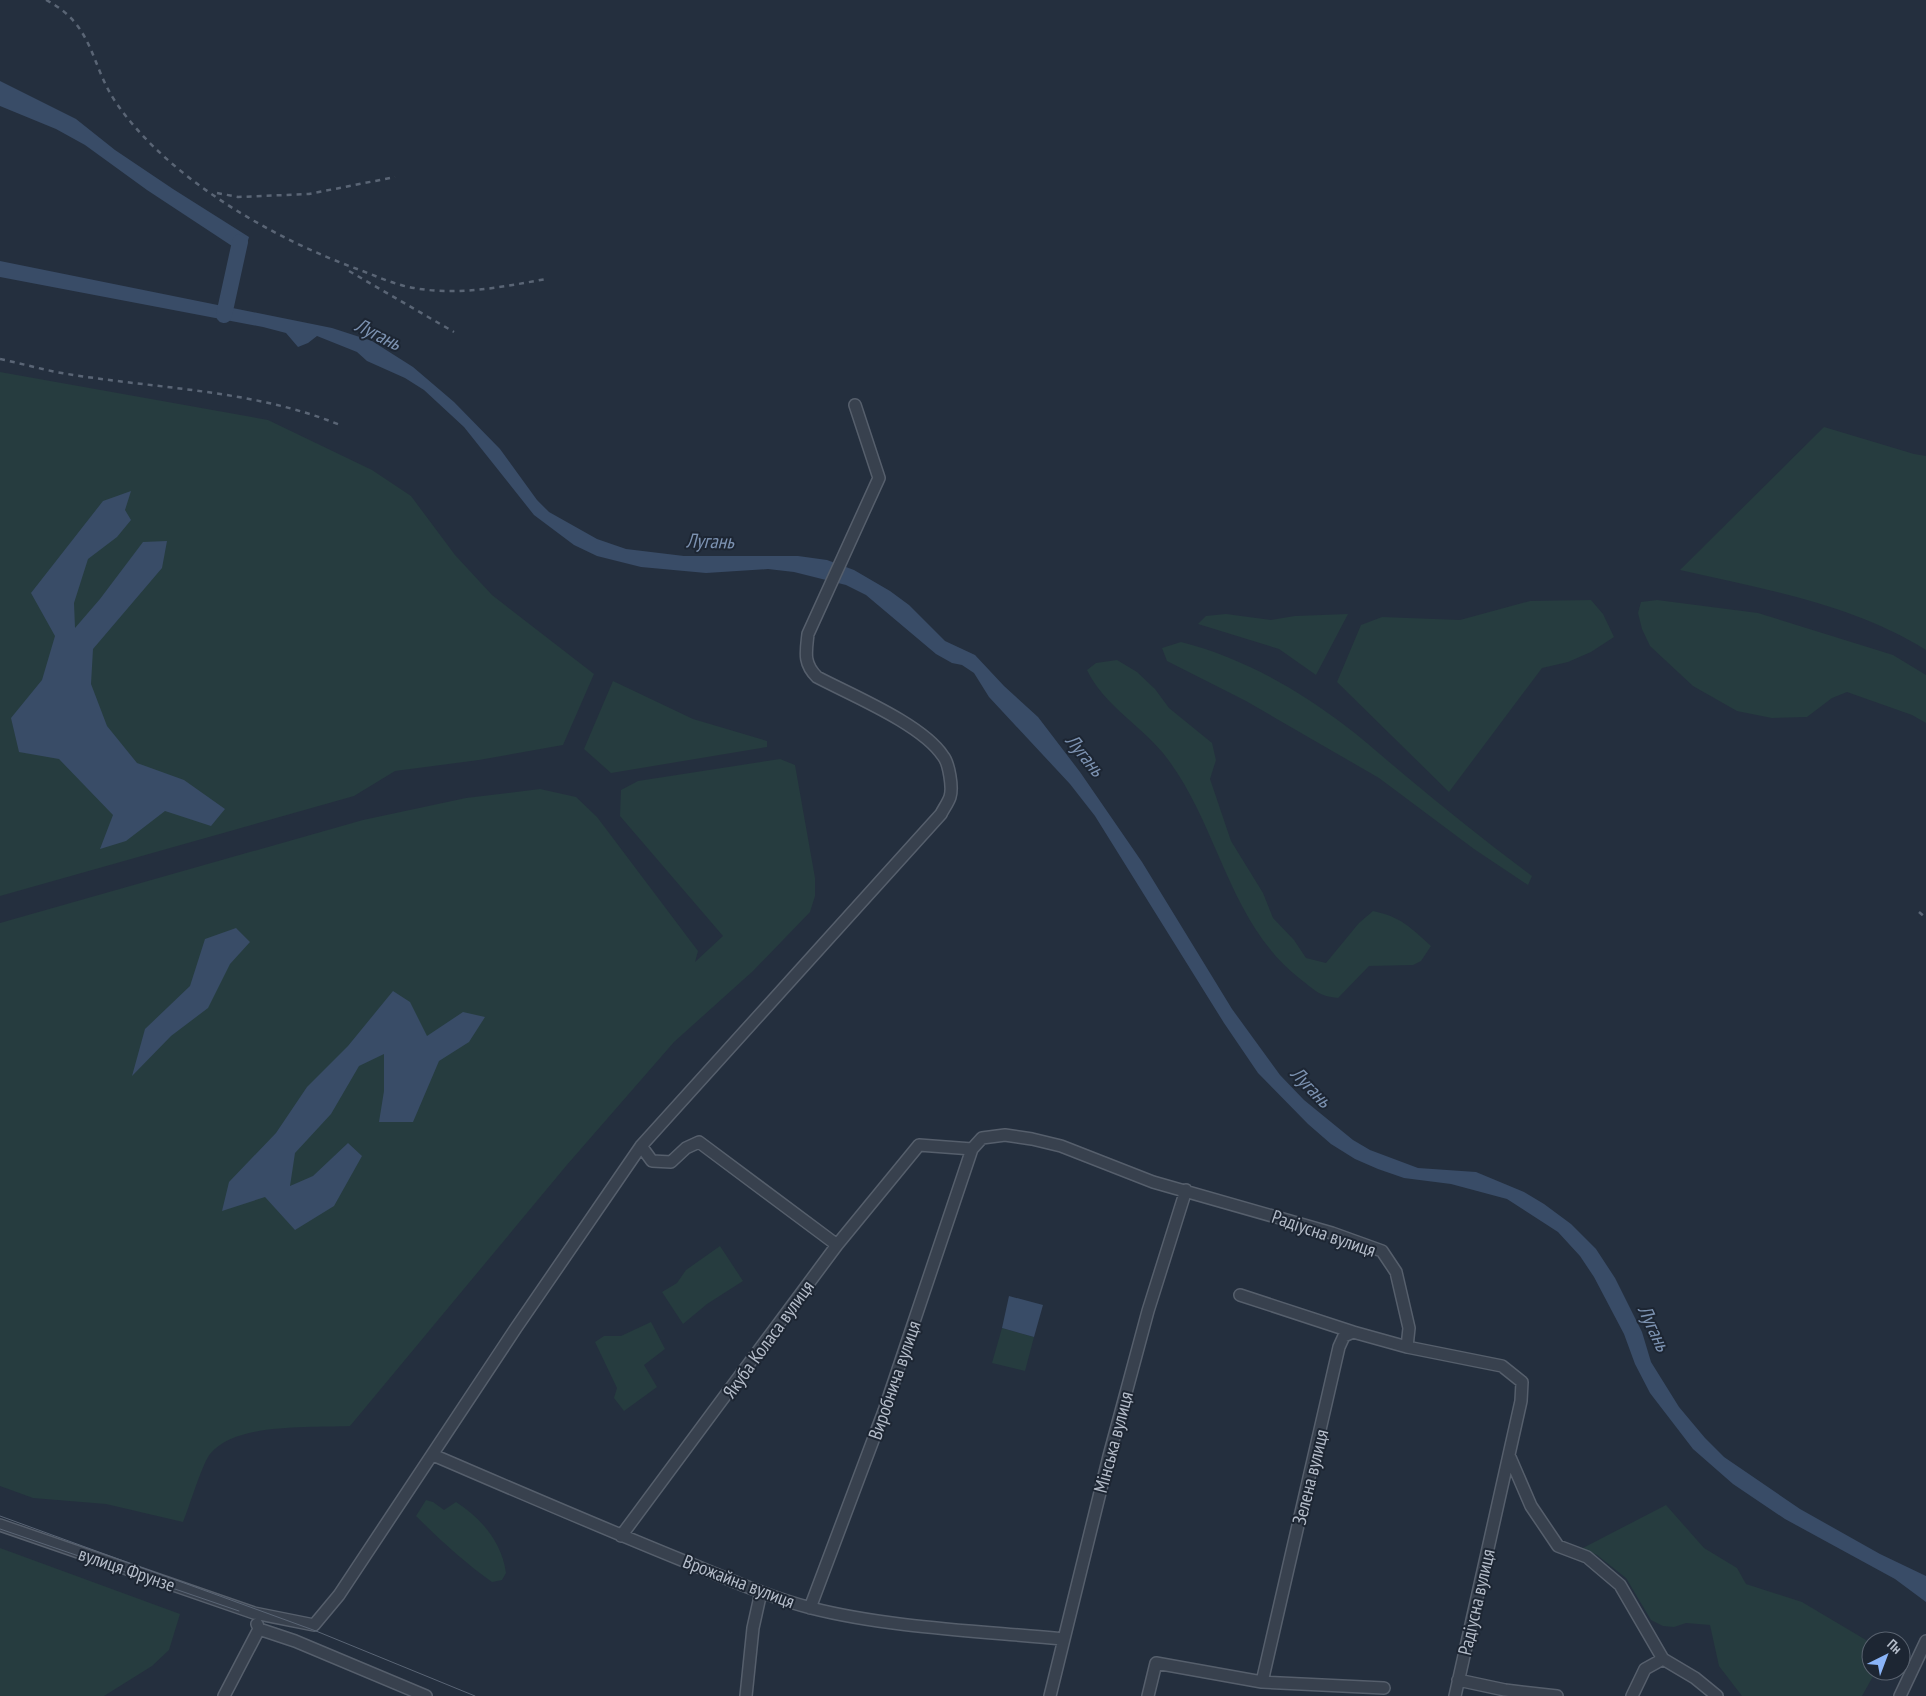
<svg xmlns="http://www.w3.org/2000/svg" width="1926" height="1696" font-family="'PT Sans Narrow',sans-serif">
<style>
.green{fill:#263c3f}
.water{fill:#394c67}
.lines{fill:none;stroke-linecap:round;stroke-linejoin:round}
.river{stroke:#394c67;stroke-width:16}
.minor-casing{stroke:#565f6c;stroke-width:14}
.minor{stroke:#38414e;stroke-width:11}
.tram{stroke:#5a6575;stroke-width:1}
.rail{stroke:#5a6575;stroke-width:2.5;stroke-dasharray:5 5;stroke-linecap:butt}
.labels{text-anchor:middle;stroke-width:4;stroke-linejoin:round;paint-order:stroke}
.street-label{font-size:19px;fill:#b4bcc9;stroke:#1d2633}
.water-label{font-size:20px;font-style:italic;fill:#7c92b1;stroke:#1d2633}
</style>
<rect width="100%" height="100%" fill="#242f3e"/>
<!-- green -->
<path class="green" d="M0 372 268 420 372 470 411 496 455 555 492 595 594 674 563 745 479 760 395 771 354 796 0 896Z
M1824 427 1914 454 1926 456V650C1853 604 1763 589 1680 570Z
M1591 600 1603 614 1614 637 1591 652 1568 662 1542 668 1449 792 1337 682 1361 625 1382 617 1460 620 1530 601Z
M1657 600 1758 613 1893 655 1926 675V723L1912 715 1847 692 1832 698 1807 717 1772 718 1737 711 1693 686 1650 646 1642 629 1638 613 1641 602Z
M1226 614 1271 620 1295 616 1348 614 1316 675 1279 649 1198 624 1206 616Z
M1181 642C1240 657 1294 687 1343 724 1365 740 1386 760 1407 777 1448 811 1489 844 1532 876L1528 885 1474 849 1379 778 1246 701 1167 661 1162 648Z
M1117 660 1137 672 1155 689 1169 708 1212 743 1216 760 1210 779 1231 841 1263 893 1273 918 1294 940 1306 958 1326 963 1359 923 1373 911C1401 917 1410 927 1431 946L1421 961 1413 965 1369 966 1338 998C1318 996 1315 990 1299 978 1227 921 1219 823 1163 753 1139 724 1104 705 1087 670L1096 663Z
M613 681 693 719 767 741V747L611 773 584 749Z
M780 759 795 765 815 878V896L810 912 753 971 674 1042 566 1166 350 1426C312 1428 236 1422 210 1454 202 1464 189 1508 183 1522L106 1504 33 1498 0 1486V923L363 820 466 798 540 789 576 797 597 817 698 951 695 962 723 936 620 816 621 790 638 781Z
M720 1246 743 1281 707 1304 683 1324 662 1292 677 1283 686 1270Z
M651 1322 665 1349 644 1365 657 1387 624 1411 614 1398 617 1388 595 1342 604 1336H621Z
M1002 1328 1034 1337 1025 1371 992 1363Z
M426 1500 433 1502 444 1510 456 1502C481 1518 502 1542 506 1573L502 1580 492 1582C464 1562 440 1540 416 1516Z
M1666 1505 1704 1548 1737 1568 1746 1584 1802 1602 1871 1643V1671H1876L1862 1696H1742L1719 1666 1710 1625 1686 1623 1674 1627 1663 1626 1651 1620 1626 1578 1597 1555 1581 1549Z
M0 1548 180 1614 169 1650 152 1666 104 1696H0Z"/>
<!-- water -->
<path class="water" d="M0 81 76 119 115 150 173 189 249 237 241 264 228 263 232 246 147 190 85 145 56 129 0 106Z
M0 261 332 328 372 341 413 367 454 402 500 449 537 500 549 512 597 539 626 549 684 556H798L827 560 854 570 890 591 909 605 945 641 975 655 1004 686 1038 717 1080 772 1142 862 1232 1009 1280 1075 1304 1100 1353 1140 1370 1150 1418 1168 1476 1172 1524 1192 1544 1204 1571 1224 1596 1249 1615 1278 1642 1332 1651 1362 1679 1407 1705 1438 1724 1457 1800 1509 1880 1554 1926 1576V1602L1895 1579 1785 1519 1733 1484 1693 1449 1650 1393 1635 1364 1624 1334 1594 1277 1580 1256 1558 1232 1507 1199 1451 1184 1404 1178 1378 1169 1355 1159 1331 1144 1308 1124 1258 1073 1224 1023 1095 816 1070 784 989 697 974 673 962 665 952 663 936 654 866 595 846 585 794 572 768 569 706 573 641 567 597 556 574 545 534 515 464 427 424 390 405 378 367 361 357 352 317 336 308 343 298 347 286 333 263 327 0 277Z
M131 491 125 510 131 520 117 537 88 559 74 603 75 628 100 599 143 542 167 541 162 568 93 649 91 684 107 726 137 763 184 780 225 809 211 826 165 811 126 841 100 849 113 815 59 759 19 752 11 718 42 680 55 636 31 593 103 501Z
M236 928 250 942 230 964 208 1008 171 1036 132 1076 145 1029 190 986 205 939Z
M393 991 410 1002 427 1036 463 1012 485 1017 469 1042 439 1061 413 1122H379L384 1091V1054L359 1066 331 1114 295 1153 290 1186 313 1176 348 1143 362 1156 334 1206 295 1230 265 1197 222 1211 229 1182 276 1133 307 1087 348 1046Z
M1009 1296 1043 1305 1034 1337 1002 1328Z"/>
<g class="lines">
<!-- river -->
<path class="river" d="M224 315 240 242"/>
<!-- minor casing -->
<g class="minor-casing">
<path id="minor" d="M641 1146 652 1161 671 1162 686 1148 699 1142 837 1245
M1240 1295 1353 1332
M433 1455C517 1491 600 1527 684 1561 726 1578 768 1597 811 1608 890 1628 981 1631 1063 1639
M1509 1455 1531 1506 1558 1546 1587 1557 1620 1585 1663 1659 1695 1678 1717 1696
M0 1525 254 1613 314 1625 339 1595 516 1328 641 1146 941 814C944 808 948 803 950 797 953 788 949 763 943 756 922 724 851 695 817 677 803 663 806 652 808 634L879 478 855 405
M621 1536 837 1245 919 1145 972 1149 982 1138 1005 1135 1032 1139 1061 1146 1153 1182 1332 1233 1382 1251 1396 1272 1409 1328 1407 1347 1502 1366 1522 1382 1521 1401 1455 1696
M810 1608 884 1411 972 1149
M259 1629 295 1641 426 1696
M1458 1680 1505 1690 1557 1696
M1262 1682 1384 1688
M224 1696 259 1629 257 1624
M746 1696 753 1628 761 1592
M1050 1696 1109 1456 1148 1311 1186 1190
M1148 1696 1156 1663 1262 1682 1339 1347 1344 1336 1353 1332 1407 1347
M1632 1696 1645 1669 1663 1659
M1900 1696 1926 1641"/>
</g>
<!-- minor -->
<use href="#minor" class="minor"/>
<!-- tram -->
<path class="tram" d="M0 1516 316 1631 475 1696
M0 1529 239 1611"/>
<!-- rail -->
<path class="rail" d="M46 0C95 25 90 66 117 104 170 180 274 239 360 270 378 277 396 285 414 288 459 296 502 287 546 279
M217 193 238 197 309 194 395 177
M349 271 454 332
M0 359C19 363 37 368 56 372 150 389 250 388 340 425
M1919 912 1926 918"/>
</g>
<g class="labels">
<!-- street labels -->
<g class="street-label">
<text transform="translate(1324 1233) rotate(19)" y="7">Радіусна вулиця</text>
<text transform="translate(768 1339) rotate(-54)" y="7">Якуба Коласа вулиця</text>
<text transform="translate(894 1380) rotate(-71)" y="7">Виробнича вулиця</text>
<text transform="translate(1113 1442) rotate(-75)" y="7">Мінська вулиця</text>
<text transform="translate(1310 1477) rotate(-76)" y="7">Зелена вулиця</text>
<text transform="translate(127 1569) rotate(19)" y="7">вулиця Фрунзе</text>
<text transform="translate(739 1581) rotate(21)" y="7">Врожайна вулиця</text>
<text transform="translate(1476 1602) rotate(-77)" y="7">Радіусна вулиця</text>
</g>
<!-- water labels -->
<g class="water-label">
<text transform="translate(378 334) rotate(26)" y="7">Лугань</text>
<text transform="translate(710 541) rotate(1)" y="7">Лугань</text>
<text transform="translate(1085 755) rotate(51)" y="7">Лугань</text>
<text transform="translate(1311 1087) rotate(46)" y="7">Лугань</text>
<text transform="translate(1654 1328) rotate(65)" y="7">Лугань</text>
</g>
</g>
<!-- north arrow -->
<g transform="translate(1886 1656) rotate(42)"><circle r="24" fill="#1d2633" stroke="#59626f"/>
<path d="M0-4L9 19L0 12L-9 19Z" fill="#8ab4f8"/>
<text y="-8" font-size="14" font-weight="bold" text-anchor="middle" fill="#b4bcc9">Пн</text>
</g>
</svg>
